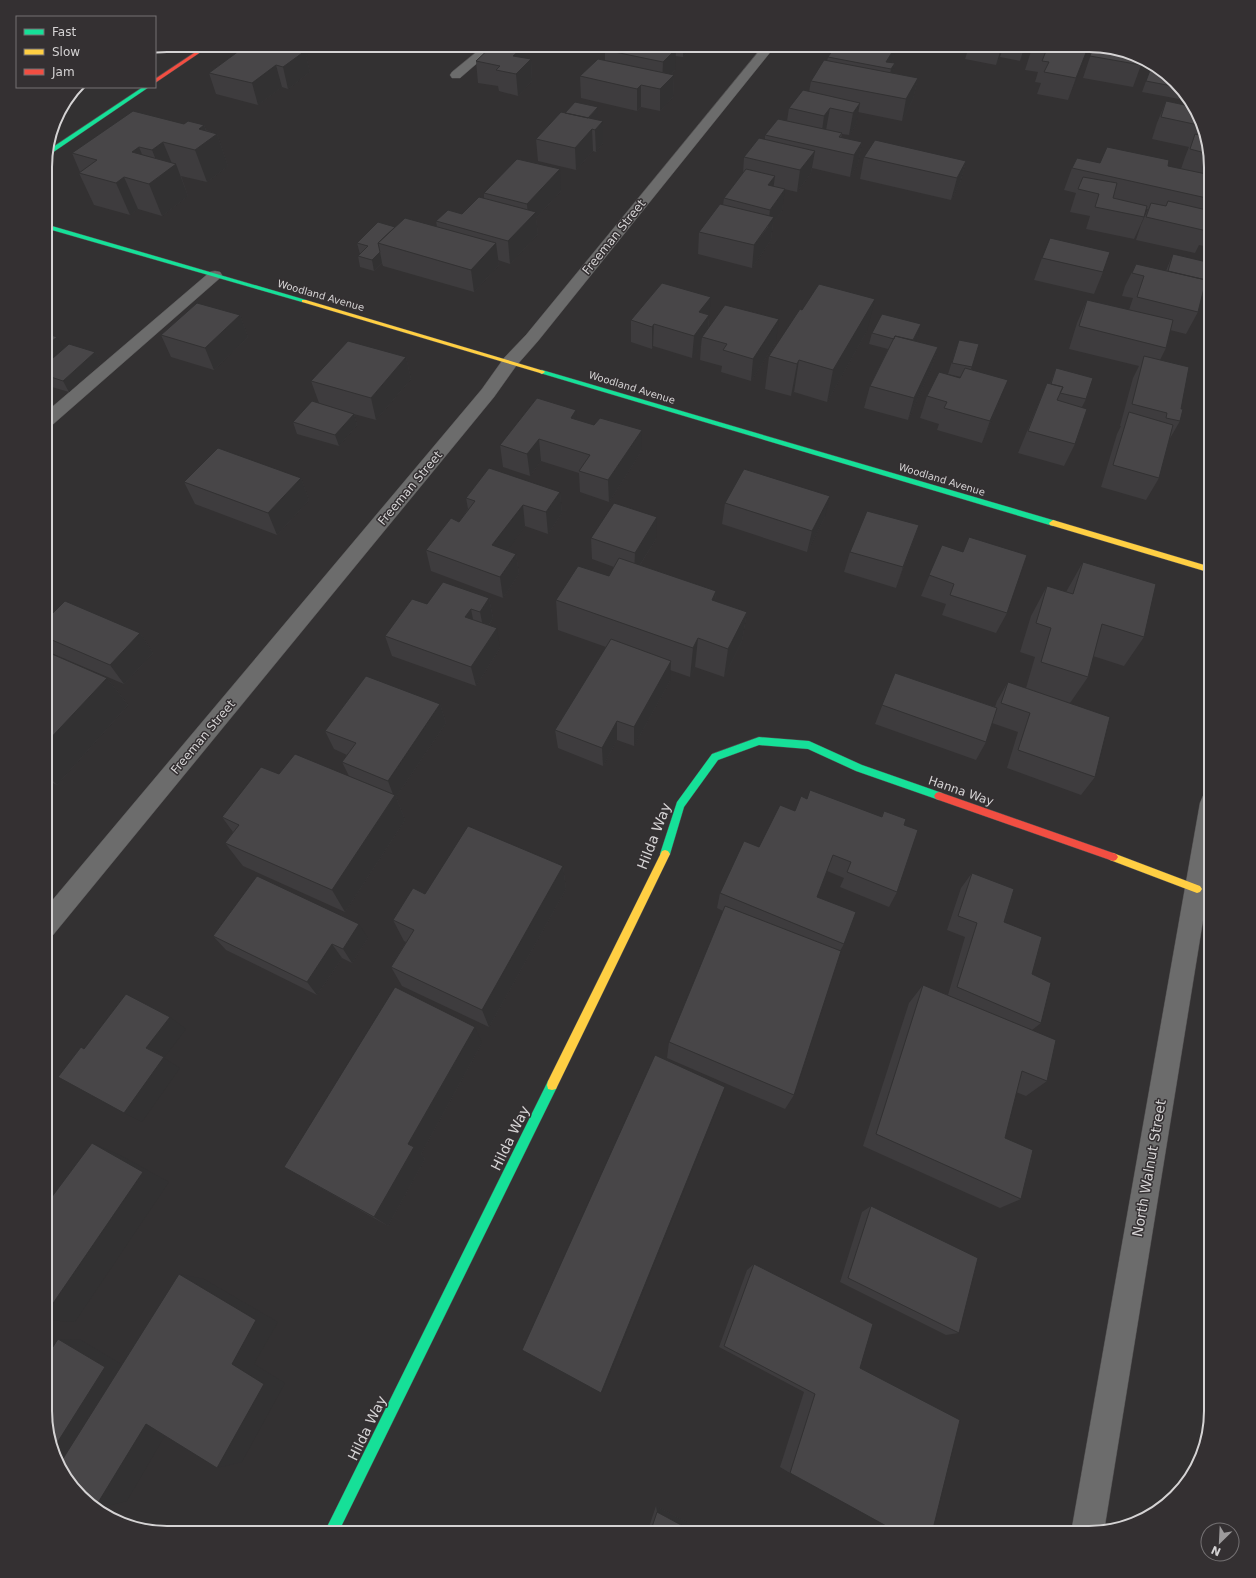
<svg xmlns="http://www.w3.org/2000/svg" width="1256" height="1578" font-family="'DejaVu Sans',sans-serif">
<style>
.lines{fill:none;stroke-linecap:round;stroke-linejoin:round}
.lane-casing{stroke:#504e4f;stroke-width:1}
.street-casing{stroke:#504e4f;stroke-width:1}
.fast-casing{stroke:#504e4f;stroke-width:1}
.slow-casing{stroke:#504e4f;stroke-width:1}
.jam-casing{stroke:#504e4f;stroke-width:1}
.lane{fill:#6c6c6c;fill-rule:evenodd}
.street{fill:#6c6c6c;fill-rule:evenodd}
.fast{fill:#16e098;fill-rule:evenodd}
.slow{fill:#ffcf43;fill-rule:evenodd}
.jam{fill:#f24e42;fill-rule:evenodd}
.wall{fill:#3e3c3e}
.shaded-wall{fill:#323132}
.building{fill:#484648;stroke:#323132}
.labels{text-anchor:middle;stroke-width:3;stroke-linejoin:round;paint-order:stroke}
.far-street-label{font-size:10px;fill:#d5d3d4;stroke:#343032}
.street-label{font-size:12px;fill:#d5d3d4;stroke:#343032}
.near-street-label{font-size:14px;fill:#d5d3d4;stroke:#343032}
.rim{fill:none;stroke:#d5d3d4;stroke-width:2}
</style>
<rect width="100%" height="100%" fill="#333132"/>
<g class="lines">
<!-- lane casing -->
<g class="lane-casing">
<path id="lane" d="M485 45H498L460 78H452L450 75 452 72Z
M215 271 220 272 222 275 220 278 51 426 45 428V413L210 272Z"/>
</g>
<!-- street casing -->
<g class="street-casing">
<path id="street" d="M764 45H776L538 341 516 366 494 397 53 935 45 938V909L482 389 504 358 526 335Z
M1211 793V871L1104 1531 1089 1533H1071L1200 803 1203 796Z"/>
</g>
<!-- fast casing -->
<g class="fast-casing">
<path id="fast" d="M143 87H149L49 155H46L47 151Z
M45 224 306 300 307 301 302 302 45 228Z
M542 370 1056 521 1057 523 1053 526 540 373 539 372Z
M759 737 809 741 862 765 942 793 944 796 942 799 939 800 856 771 808 749 759 745 718 760 684 807 670 854 668 857 665 858 662 857 660 854 677 802 712 754Z
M552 1080 556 1081 557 1085 556 1089 338 1533H324L548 1081Z"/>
</g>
<!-- slow casing -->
<g class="slow-casing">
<path id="slow" d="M302 300H306L544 371 545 372 542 374 540 373 302 302Z
M1053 520 1211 567V573L1050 525 1049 523Z
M665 850 668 851 670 854 556 1089 552 1090 548 1089 547 1085 548 1081 662 851Z
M1113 853 1200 886 1202 889 1200 892 1197 893 1110 860 1108 857 1110 854Z"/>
</g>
<!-- jam casing -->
<g class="jam-casing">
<path id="jam" d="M206 45H211L155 83V79Z
M939 792 1113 853 1116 854 1118 857 1116 860 1113 861 936 799 934 796 936 793Z"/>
</g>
<!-- lane -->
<use href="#lane" class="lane"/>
<!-- street -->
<use href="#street" class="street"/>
<!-- fast -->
<use href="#fast" class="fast"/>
<!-- slow -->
<use href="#slow" class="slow"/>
<!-- jam -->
<use href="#jam" class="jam"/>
</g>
<!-- wall -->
<path class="wall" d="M247 45H338L329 52 308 47 309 54 306 56 310 72 288 89 282 87 258 105 216 94 209 73Z
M610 45H694L683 57 675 56V70L671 75H674L673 97 660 111 641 107 637 111 581 98 580 76 605 60V50Z
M952 45H1028L1020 61 1000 57 996 65 965 59 967 53 951 50Z
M1033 45H1089L1068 100 1037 94 1041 83 1035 82 1038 72 1025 70Z
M1094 45 1141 65 1133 87 1083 78Z
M524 46 525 58 531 59 532 81 518 96 499 91 498 86 478 83 476 61Z
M896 46 892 63H895L893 73 918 78 913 99 902 121 858 112 856 125 849 135 842 134 841 138 862 142 858 164 850 177 812 168 811 173 797 192 784 189 782 211 773 223 771 240 752 268 698 254 699 232 723 205 724 198 743 174 744 157 765 139V135L787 121 789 108 809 92 811 81 827 61 828 57Z
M1152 65H1154L1183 92 1179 99 1142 92Z
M1166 101 1194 107 1205 128 1211 167V242L1208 247 1199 245 1195 253 1136 240 1141 225 1148 209H1146L1144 217 1134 239 1086 229 1090 216 1070 212 1076 193 1064 190 1072 168 1100 163 1168 166 1181 169 1185 157 1189 147 1152 139 1157 123Z
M598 107V119L597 120 603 143 596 152 593 151 576 170 538 161 536 139 565 113Z
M204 125 206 130 217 134 228 166 207 182 181 176 188 196 162 216 138 209 130 215 94 205 79 173 80 172 72 153Z
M864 157 966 161 960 183 951 200 860 179Z
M561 191 536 218 538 234 510 264 498 260 499 265 474 292 383 266 382 263 374 271 360 267 358 256 360 254 357 243 395 227H437L436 221 462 214 484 198V193Z
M1173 254 1209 282 1203 293 1198 312 1186 334 1170 330 1166 348 1160 360 1181 409 1180 421 1169 440 1159 478 1146 500 1101 487 1117 434 1121 426H1120L1133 378 1139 366 1069 349 1077 323 1087 300 1129 310 1133 298 1122 296 1125 286 1136 264 1166 271 1168 266Z
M1042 258 1103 272 1094 294 1034 280Z
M240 315 248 337 214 370 171 357 161 335Z
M709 319 708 329 776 342 751 381 721 372 722 366 700 360 701 346 692 358 653 346 652 349 631 342V320Z
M867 331 827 402 794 392 791 396 765 389 769 356Z
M872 333 918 336 915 341 938 347 931 369 908 420 864 408 870 386 888 349 869 344Z
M959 340 979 344 971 369 999 402 982 443 937 430 939 424 920 418 927 396 960 378 961 377 948 374Z
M95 352 101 363 69 392 45 385V365Z
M406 357 411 379 376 420 354 414 357 425 339 446 297 434 293 422 319 403 311 381Z
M1056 368 1086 399 1082 407 1075 444 1064 466 1018 453 1047 383 1050 384Z
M576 419 641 452 609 502 580 492 579 473 541 461 530 476 503 467 500 445Z
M301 478 309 500 277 535 195 504 184 482Z
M560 492 562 513 548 534 525 526 507 550 516 554 519 574 503 598 431 571 426 550 459 522 468 509 466 498Z
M725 503 825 517 807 552 722 524Z
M919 525 896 588 844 572 850 552Z
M591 538 656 539 640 565 716 591 715 601 747 612 742 641 724 677 695 667 690 677 670 670V681L634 746 617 740 603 766 558 748 555 730 606 647 558 630 556 600 609 576 614 567 592 559Z
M942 545 1007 613 996 633 942 615 946 604 921 596Z
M1083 562 1144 637 1124 666 1093 656 1088 677 1070 703 1095 777 1081 795 1007 768 1018 732 992 723 986 742 976 760 875 724 895 673 995 707 997 701 1008 682 1026 688 1035 657 1020 652 1031 616 1047 586 1066 592Z
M489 598 493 618 489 625 500 648 476 686 392 656 385 636 427 604Z
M45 621 140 633 153 653 124 684 49 652 45 647Z
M45 651 107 678 128 705 57 785 45 779Z
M440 704 446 723 396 797 405 820 345 912 243 866 225 843 233 832 222 817 279 774 349 776 342 762 347 755 334 749 325 731Z
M807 799 881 817 884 811 904 825 897 892 889 907 840 887 844 878 827 871 817 897 844 944 840 951 794 1095 785 1109 667 1058 669 1042 723 911 717 908 720 893 759 847Z
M563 866 566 889 489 1027 402 986 391 967 406 942 404 941 393 920 425 894Z
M972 873 1004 922 1032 974 1041 1023 1032 1030 1047 1081 1026 1096 1016 1092 1005 1138 1021 1199 1000 1208 863 1146 909 1003 923 985 948 995 965 937 947 930 961 888Z
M213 936 368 938 352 963 342 958 317 995 226 950Z
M482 1043 421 1154 425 1159 388 1226 284 1167Z
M871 1206 959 1333 946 1335 840 1282 862 1212Z
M754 1264 860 1368 790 1473 780 1467 804 1392 719 1347 747 1270Z
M656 1506 707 1533H647Z"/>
<!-- shaded-wall -->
<path class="shaded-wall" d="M286 45H307L309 54 306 56 310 72 288 89 283 67 285 46Z
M327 45H338L329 52Z
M683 45H694L683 57Z
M1002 45H1004L1000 57 996 65Z
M1025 45H1028L1020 61Z
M1089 45 1085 58 1068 100 1076 78Z
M524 46 526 64 531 59 532 81 518 96 516 74 513 56Z
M896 46 891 68 886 62Z
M676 49 675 70 662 84 663 62Z
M895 63 891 85 887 91 891 69Z
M276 65 282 87 258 105 252 83Z
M674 75 673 97 660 111V89Z
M918 78 913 99 902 121 906 99Z
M641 85V107L637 111V89Z
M860 103 856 125 849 135 853 113Z
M598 107V119L588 130V119Z
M830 108 826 130 821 138 824 116Z
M603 121V143L596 152 595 130Z
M204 125 209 140 217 134 228 166 207 182 195 150 199 129Z
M592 129 593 151 576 170 575 148Z
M163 142 173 166 176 164 188 196 162 216 149 184 162 175 152 150Z
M862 142 858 164 850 177 854 155Z
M139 147 152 179 132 152Z
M815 151 811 173 797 192 800 170Z
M966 161 960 183 951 200 957 178Z
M560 169 561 191 536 218 538 234 510 264 508 241 528 220 527 204Z
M775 176 772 198 768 185Z
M124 177 138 209 130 215 116 183Z
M785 189 782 211 773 223 771 240 752 268 754 245 768 227 770 210Z
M496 243 499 265 474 292 471 270Z
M380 252 382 263 374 271 372 260Z
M711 297 707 338 702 337 701 346 692 358 694 336 699 312Z
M875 299 867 331 827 402 833 370Z
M240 315 248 337 214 370 205 348Z
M779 319 776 342 751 381 753 359Z
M654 324 653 346 652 349V327Z
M921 324 918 336 909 355 912 343Z
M57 337 64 348 45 364V347Z
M938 347 931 369 908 420 914 398Z
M95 352 101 363 69 392 63 381Z
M406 357 411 379 376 420 371 398Z
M799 360 794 392 791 396 797 364Z
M1008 380 999 402 982 443 990 421Z
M576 410 577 432 571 418Z
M354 414 357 425 339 446 335 435Z
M642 430 641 452 609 502 608 480Z
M539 439 541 461 530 476 527 454Z
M301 478 309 500 277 535 268 513Z
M560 492 562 513 548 534 546 512Z
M830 496 825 517 807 552 812 531Z
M523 505 525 526 496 566 492 545Z
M657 517 656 539 634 574 635 553Z
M919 525 911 546 896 588 903 567Z
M516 554 519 574 503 598 500 577Z
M716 591 713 620 712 600Z
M489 598 493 618 484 632 480 612Z
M471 609 475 629 465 617Z
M747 612 742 641 724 677 728 649Z
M497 628 500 648 476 686 471 667Z
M140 633 153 653 124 684 110 665Z
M698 638 695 667 690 677 693 648Z
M671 661 670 681 634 746V727Z
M107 678 128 705 57 785 45 773V744Z
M440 704 446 723 396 797 405 820 345 912 332 890 394 797 388 781Z
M617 721V740L603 766 602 748Z
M563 866 566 889 489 1027 482 1010Z
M359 924 368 938 352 963 343 949Z
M332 944 342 958 317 995 307 982Z
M170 1017 186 1029 164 1058 180 1068 142 1122 124 1113 146 1048Z
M475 1027 482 1043 421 1154 425 1159 388 1226 374 1217 408 1144Z
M725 1087 720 1101 603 1391 601 1393Z
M92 1143 120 1155 169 1182 75 1322 45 1320V1315Z
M45 1186 82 1207 51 1198 45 1195Z
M179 1274 204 1279 278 1322 254 1364 285 1383 242 1462 217 1468 232 1364Z
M58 1339 81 1340 126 1367 70 1458 56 1460 52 1451Z
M174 1420 127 1501 99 1508 96 1506 146 1424Z
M656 1506 707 1533H696L657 1512Z"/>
<!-- building -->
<path class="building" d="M247 45H286L285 46 305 51 283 67 276 65 252 83 209 73Z
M493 45H521L524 46 513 56 531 59 516 74 496 70 500 66 476 61Z
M610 45H659L676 49 663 62 605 50Z
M836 45H889L896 46 886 62 895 63 891 69 828 57Z
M1033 45H1089L1076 78 1044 72 1049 62 1042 61 1046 51 1031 49Z
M1094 45H1097L1143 59 1141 65 1090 56Z
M598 59 674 75 660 89 641 85 637 89 580 76Z
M824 60 918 78 906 99 811 81Z
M1152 65H1154L1177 87 1146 81Z
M803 90 860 103 853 113 830 108 824 116 789 108Z
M1166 101 1194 107 1203 126 1161 117Z
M575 102 598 107 588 118 565 113Z
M133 111 184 124 188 121 204 125 199 129 217 134 195 150 163 142 152 150 139 147 132 152 176 164 149 184 124 177 116 183 79 173 97 160 72 153Z
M561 112 603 121 595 130 592 129 575 148 536 139Z
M778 119 842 133 839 137 862 142 854 155 765 135Z
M1195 134 1206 137 1209 154 1190 149Z
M759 138 815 151 800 170 744 157Z
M875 140 966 161 957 178 864 157Z
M1107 147 1169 160 1168 166 1211 175V199L1072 168 1077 158 1100 163Z
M517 159 560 169 527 204 484 193Z
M746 169 775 176 768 185 785 189 770 210 724 198Z
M1083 177 1117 183 1113 198 1147 206 1144 217 1095 207 1099 194 1078 189Z
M479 197 536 212 508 241 436 221 448 210 462 214Z
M1168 201 1211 211V223H1209L1207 231 1146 217 1151 203 1166 206Z
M720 204 774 217 754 245 699 232Z
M405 218 496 243 471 270 378 243Z
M378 222 395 227 378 243 380 252 372 260 358 256 368 246 357 243Z
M1050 238 1110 252 1103 272 1042 258Z
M1173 254 1211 263V274L1209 282H1206V280L1168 271Z
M1136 264 1206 280 1198 312 1137 297 1144 276 1132 273Z
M662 283 711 297 699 312 709 315 694 336 654 324 652 327 631 320Z
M819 284 875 299 833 370 799 360 797 364 769 356 800 309 802 310Z
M1087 300 1173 320 1166 348 1079 326Z
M197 303 240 315 205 348 161 335Z
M725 305 779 319 753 359 723 350 727 344 702 337Z
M882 314 921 324 913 340 895 336 894 339 872 333Z
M45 333 57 337 45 347Z
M895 336 938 347 914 398 870 386Z
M959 340 979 344 972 367 952 363Z
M348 341 406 357 371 398 311 381Z
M69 344 95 352 63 381 45 375V365Z
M1144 356 1189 367 1181 409H1183L1180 421 1166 418 1167 413 1132 404Z
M965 368 1008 380 990 421 944 408 947 402 927 396 939 372 960 378Z
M1056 368 1093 378 1086 399 1060 393 1063 387 1051 384Z
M1047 383 1063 387 1057 400 1087 409 1075 444 1028 431Z
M537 398 576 410 571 418 594 425 600 418 642 430 608 480 579 471 590 455 539 439 527 454 500 445Z
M312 401 354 414 335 435 293 422Z
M1129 412 1173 425 1159 478 1113 465Z
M218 448 301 478 268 513 184 482Z
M489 468 560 492 546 512 523 505 492 545 516 554 500 577 426 550 451 518 459 522 475 501 466 498Z
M744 469 830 496 812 531 725 503Z
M614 503 657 517 635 553 591 538Z
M867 511 919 525 903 567 850 552Z
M969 537 1027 555 1007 613 950 595 954 584 929 575 942 545 963 552Z
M619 558 716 591 712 600 747 612 728 649 698 638 693 648 556 600 578 566 609 576Z
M1083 562 1156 584 1144 637 1102 624 1088 677 1041 662 1051 628 1036 623 1047 586 1073 594Z
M443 582 489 598 480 612 471 609 465 617 497 628 471 667 385 636 412 599 427 604Z
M65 601 140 633 110 665 45 637V621Z
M611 639 671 661 634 727 617 721 602 748 555 730Z
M45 651 107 678 45 744Z
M895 673 997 708 986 742 882 705Z
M366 676 440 704 388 781 342 762 356 743 325 731Z
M1008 682 1110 717 1095 777 1018 750 1030 713 1001 703Z
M295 754 395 795 332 890 225 843 239 825 222 817 261 767 279 774Z
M810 790 882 817 884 811 906 819 904 825 918 830 897 892 847 872 851 862 833 855 817 897 856 912 844 944 720 893 744 841 759 847 780 805 795 811 801 796 807 799Z
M468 826 563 866 482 1010 391 967 414 930 393 920 413 888 425 894Z
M972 873 1014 889 1004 922 1042 937 1032 974 1051 983 1041 1023 957 987 977 923 958 916Z
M257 876 359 924 343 949 332 944 307 982 213 936Z
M725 906 841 951 794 1095 669 1042Z
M923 985 1056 1040 1047 1081 1022 1071 1005 1138 1033 1150 1021 1199 876 1134Z
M395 987 475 1027 408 1144 414 1147 374 1217 284 1167Z
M126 994 170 1017 146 1048 164 1057 124 1113 58 1077 81 1047 84 1049Z
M655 1055 725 1087 601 1393 522 1350Z
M92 1143 143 1172 45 1315V1195L51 1198Z
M871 1206 978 1258 959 1333 848 1278Z
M754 1264 873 1324 860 1368 960 1420 932 1533H899L790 1473 815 1394 724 1346Z
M179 1274 256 1320 232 1364 264 1384 217 1468 146 1424 96 1506 66 1479 59 1465Z
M58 1339 105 1367 52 1451 51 1450 45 1411V1359Z
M657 1512 696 1533H650Z"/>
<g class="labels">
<!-- far-street labels -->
<g class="far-street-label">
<text transform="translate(321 295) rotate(16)" y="4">Woodland Avenue</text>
<text transform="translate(632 387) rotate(17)" y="4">Woodland Avenue</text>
<text transform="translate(942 479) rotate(17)" y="4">Woodland Avenue</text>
</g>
<!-- street labels -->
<g class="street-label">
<text transform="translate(614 237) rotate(-51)" y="4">Freeman Street</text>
<text transform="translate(410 488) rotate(-50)" y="4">Freeman Street</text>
<text transform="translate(203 737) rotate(-50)" y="4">Freeman Street</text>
<text transform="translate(961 791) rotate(19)" y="4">Hanna Way</text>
</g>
<!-- near-street labels -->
<g class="near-street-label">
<text transform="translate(654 836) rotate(-69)" y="5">Hilda Way</text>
<text transform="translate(510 1138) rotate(-64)" y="5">Hilda Way</text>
<text transform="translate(1149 1168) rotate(-80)" y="5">North Walnut Street</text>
<text transform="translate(367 1428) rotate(-64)" y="5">Hilda Way</text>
</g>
</g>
<!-- crop -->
<path d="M0 0H1256V1578H0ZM167 52H1089A115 115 0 0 1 1204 167V1411A115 115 0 0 1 1089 1526H167A115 115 0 0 1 52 1411V167A115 115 0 0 1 167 52Z" fill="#343032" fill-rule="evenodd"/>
<path class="rim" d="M167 52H1089A115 115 0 0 1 1204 167V1411A115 115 0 0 1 1089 1526H167A115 115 0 0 1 52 1411V167A115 115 0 0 1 167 52Z"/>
<!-- legend -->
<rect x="16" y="16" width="140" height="72" fill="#343032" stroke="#747173"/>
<rect x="24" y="29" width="20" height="6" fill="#16e098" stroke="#747173"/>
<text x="52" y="36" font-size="12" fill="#d5d3d4">Fast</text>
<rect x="24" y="49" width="20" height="6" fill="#ffcf43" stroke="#747173"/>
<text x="52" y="56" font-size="12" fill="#d5d3d4">Slow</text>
<rect x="24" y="69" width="20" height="6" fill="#f24e42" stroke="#747173"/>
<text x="52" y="76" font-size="12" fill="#d5d3d4">Jam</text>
<!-- north arrow -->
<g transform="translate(1220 1542) rotate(204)"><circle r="19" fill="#343032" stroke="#747173"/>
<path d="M0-3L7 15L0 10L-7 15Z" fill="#9c9a9b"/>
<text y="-6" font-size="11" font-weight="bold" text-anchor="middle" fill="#d5d3d4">N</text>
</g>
</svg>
